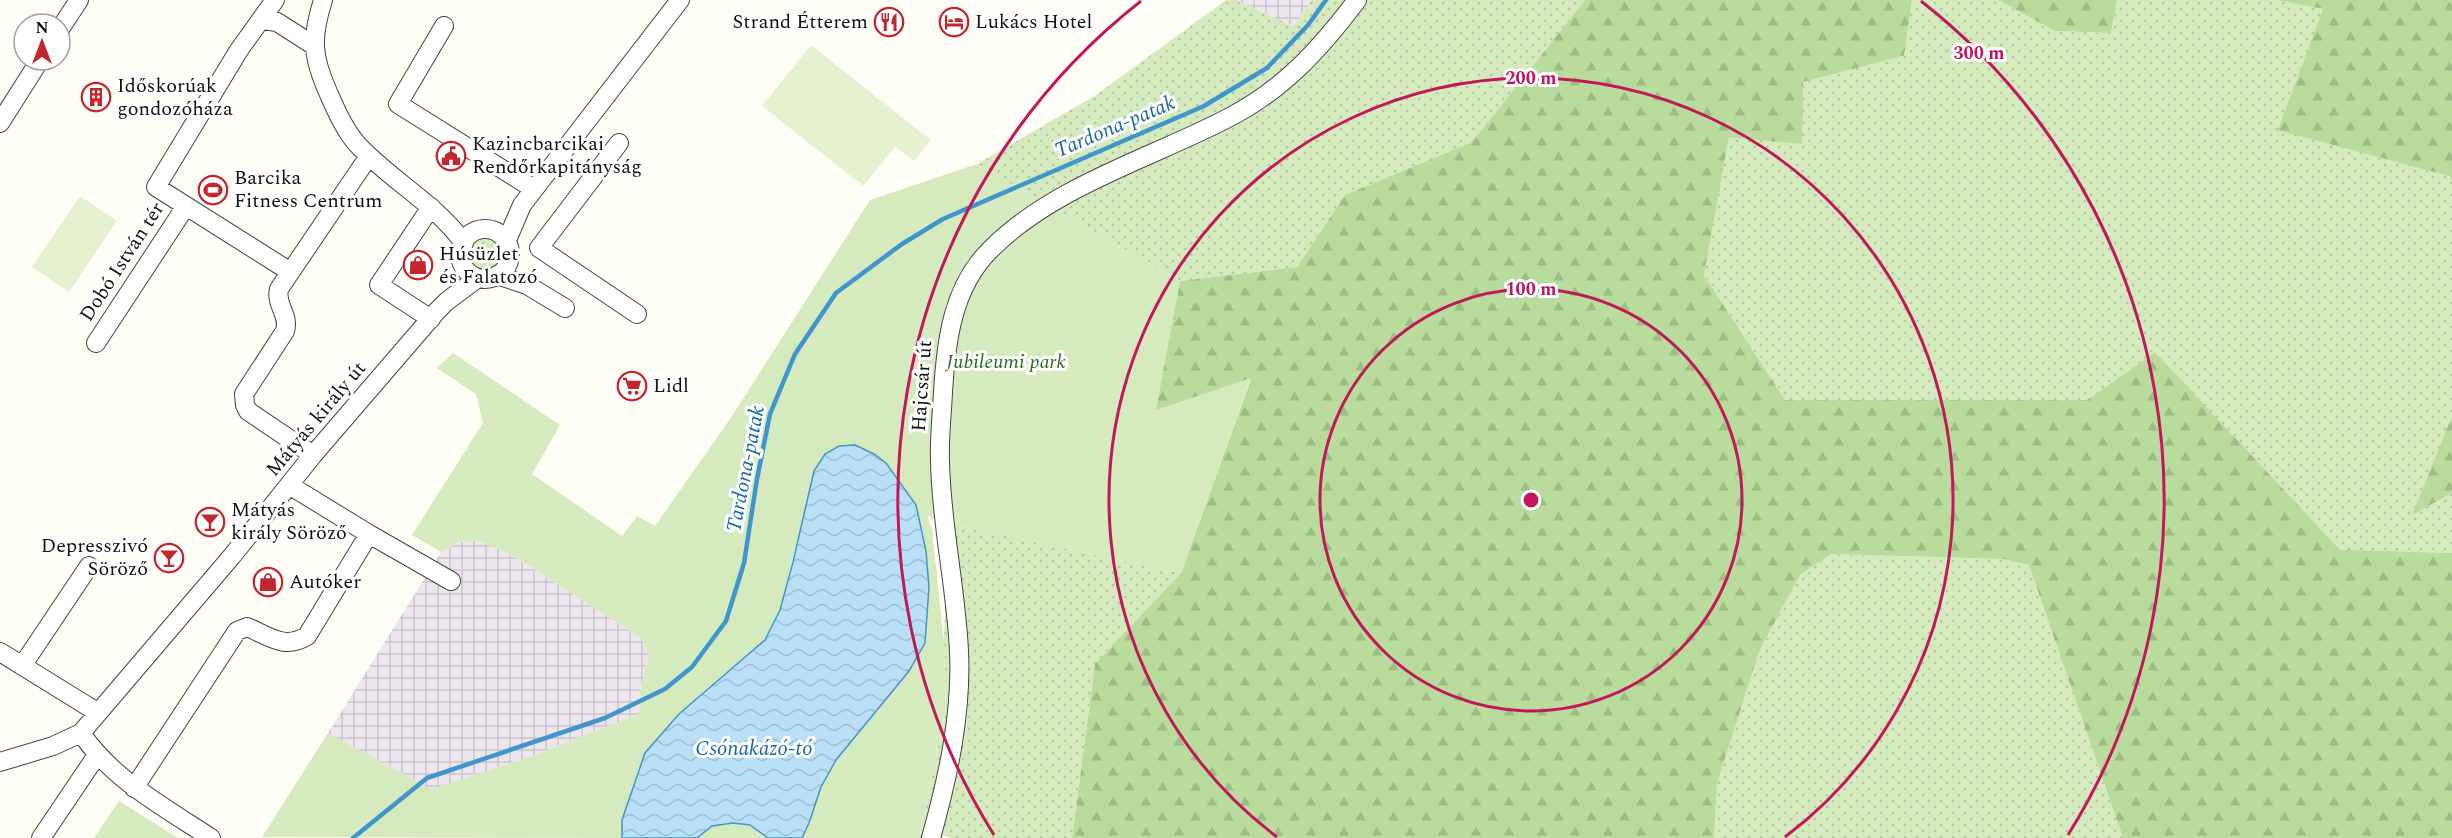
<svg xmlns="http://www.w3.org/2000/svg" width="2452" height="838" font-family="Spectral,serif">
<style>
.industrial{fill:url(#industrial-grid)}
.grass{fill:url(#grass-dots)}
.forest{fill:url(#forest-firs)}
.park{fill:#d5ebbd}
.pitch{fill:#e6f2cf}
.water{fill:url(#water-waves);stroke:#3f96cf;stroke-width:1.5}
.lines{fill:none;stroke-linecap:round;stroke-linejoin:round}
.stream{stroke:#3f96cf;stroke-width:4.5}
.minor-casing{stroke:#444;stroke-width:20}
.minor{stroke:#fff;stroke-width:18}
.ring{fill:none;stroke:#c2185b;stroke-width:3}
.labels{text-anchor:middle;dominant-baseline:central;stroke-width:6;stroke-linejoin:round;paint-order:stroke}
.poi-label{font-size:20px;fill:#111;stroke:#fff;text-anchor:start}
.street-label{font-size:20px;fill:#111;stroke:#fff}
.park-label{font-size:20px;font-style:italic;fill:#2f6b1f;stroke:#fff}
.water-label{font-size:21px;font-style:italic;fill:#1768a6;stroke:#fff}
.centre{fill:#c2185b;stroke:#fff;stroke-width:3}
.ring-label{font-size:18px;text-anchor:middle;font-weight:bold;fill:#c2185b;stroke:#fff;stroke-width:6;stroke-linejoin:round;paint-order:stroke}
</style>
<defs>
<pattern id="industrial-grid" width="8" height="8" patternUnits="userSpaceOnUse" patternTransform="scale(1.5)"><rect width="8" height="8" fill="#eee6ef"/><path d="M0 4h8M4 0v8" fill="none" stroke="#cbc4cc"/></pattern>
<pattern id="grass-dots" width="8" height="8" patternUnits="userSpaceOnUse" patternTransform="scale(1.5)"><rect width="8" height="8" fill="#d5ebbd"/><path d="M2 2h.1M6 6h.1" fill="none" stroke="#b6c8a1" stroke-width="1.8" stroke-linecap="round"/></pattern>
<pattern id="forest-firs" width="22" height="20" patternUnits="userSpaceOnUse" patternTransform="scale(1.5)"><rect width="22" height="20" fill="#b9dc9c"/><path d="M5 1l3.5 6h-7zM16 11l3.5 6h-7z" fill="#9ebc85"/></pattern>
<pattern id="water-waves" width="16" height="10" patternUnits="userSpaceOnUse" patternTransform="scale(1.5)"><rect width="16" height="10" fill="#b9e0f7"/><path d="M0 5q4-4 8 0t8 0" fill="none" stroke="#9ebfd3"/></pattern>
</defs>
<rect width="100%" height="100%" fill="#fffdf5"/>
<!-- industrial -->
<path class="industrial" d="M1236,0H1312L1293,26Z
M477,540L517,558L641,638L649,654L640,690L639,714L537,754L431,790L328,733L441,552L459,542Z"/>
<!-- grass -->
<path class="grass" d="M1226,0H1236L1293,26L1312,0H1585L1472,142L1345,195L1297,267L1180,281L977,164L1096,95Z
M1912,0H1998L2055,31L2111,33L2117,0H2276L2323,9L2452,181V416L2413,514L2452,493V553L2340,551L2155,352L2087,400H1785L1704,275L1729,136L1803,82L1904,56Z
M468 254a17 17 0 1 1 34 0a17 17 0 1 1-34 0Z
M936,521L1181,573L1095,664L1072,838H951L943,835L942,838H919L946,709L944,642L946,581Z
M1831,554L2003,559L2029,565L2123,838H1714L1717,784L1759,652L1800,575Z"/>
<!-- forest -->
<path class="forest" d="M1585,0H1912L1904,56L1803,82L1802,144L1729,137L1704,275L1785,400H2087L2155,352L2340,550L2452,553V838H2123L2029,565L2003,559L1831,554L1800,575L1759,652L1717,784L1714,838H1072L1095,664L1181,573L1251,379L1155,411L1180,281L1297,267L1345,195L1472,142Z
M1998,0H2117L2111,33L2055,31Z
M2276,0H2452V181L2449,176L2278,130L2323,9Z
M2452,416V493L2412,515Z"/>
<!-- park -->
<path class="park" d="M977,164L1180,281L1156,410L1251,378L1181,573L936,521L927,515L932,530L944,642L946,709L919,838H802L821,787L836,760L909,671L925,643L929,587L926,551L916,505L855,445L839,446L797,541L780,610L765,640L702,693L640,767L622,820V838L262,837L328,733L431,789L537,754L639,714L640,690L649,654L641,638L517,558L477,540L459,542L441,552L412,535L483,423L476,394L437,368L453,353L560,425L532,474L622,536L637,516L655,526L730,419L870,200Z
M119,801L178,838H94Z
M733,823L750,825L767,838H697L712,826Z"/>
<!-- pitch -->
<path class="pitch" d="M811,45L931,140L914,161L895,147L863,186L762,106Z
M80,196L117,221L69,292L32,267Z"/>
<!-- water -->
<path class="water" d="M855,445L874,454L886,463L916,505L926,551L929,587L925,643L909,671L836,760L821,787L809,823L802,838H768L750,825L733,823L712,826L697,838H622V820L645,753L679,714L765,640L780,610L793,562L814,471L825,454L839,446Z"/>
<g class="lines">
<!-- stream -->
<path class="stream" d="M353,838L427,778L605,718L665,689L692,667L726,621L744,563L757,479L770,414L795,354L836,293L902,244L943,219L1204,106L1267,68L1308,25L1326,0"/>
<!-- minor casing -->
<g class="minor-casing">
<path id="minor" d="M275,0L239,50L156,187L289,271
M323,0C311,38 312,56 328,92C336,110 344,129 357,144C390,180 435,203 464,243
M263,20L277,22L313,45
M444,26L398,104L534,189
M60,29L79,0
M0,123L40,60
M619,143L539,248L637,314
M460 254a25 25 0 1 1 50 0a25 25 0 1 1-50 0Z
M507,240L522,205L680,0
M497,275L527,285L565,308
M431,319L379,285L431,207
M96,343L186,206
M313,455L248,411L245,405L244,394L285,331C290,315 275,305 279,289L369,156
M289,485L369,534L451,581
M0,652L97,712
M22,666L89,566
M81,733C113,780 164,807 211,838
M0,762L53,746L81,733L232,556L313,455L437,311L447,301L478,278
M134,788L237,631L247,627C269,636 284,650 307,636L369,534
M41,838L97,755
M931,838C948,777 962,714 959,651C956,587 941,524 940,461C939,438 942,415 943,392C946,342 952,288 990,250C1053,186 1152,158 1230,117C1284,89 1321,48 1357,0"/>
</g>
<!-- minor -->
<use href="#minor" class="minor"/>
</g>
<!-- distance rings -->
<g class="ring">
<circle cx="1531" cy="500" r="211"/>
<path d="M1277 837A422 422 0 1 1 1785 837"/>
<path d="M994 835A633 633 0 0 1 1141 1M1921 1A633 633 0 0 1 2068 835"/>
</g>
<!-- icons -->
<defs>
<g id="restaurant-ring" transform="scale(1.5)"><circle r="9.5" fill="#fff" stroke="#c4262e" stroke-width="1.5"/><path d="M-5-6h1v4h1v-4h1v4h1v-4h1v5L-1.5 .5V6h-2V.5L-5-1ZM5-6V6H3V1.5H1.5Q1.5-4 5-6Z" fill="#c4262e"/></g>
<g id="hotel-ring" transform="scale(1.5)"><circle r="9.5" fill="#fff" stroke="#c4262e" stroke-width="1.5"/><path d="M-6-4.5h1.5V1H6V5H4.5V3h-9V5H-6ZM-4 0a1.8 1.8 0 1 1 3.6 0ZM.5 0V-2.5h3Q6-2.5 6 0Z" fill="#c4262e"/></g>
<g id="building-ring" transform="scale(1.5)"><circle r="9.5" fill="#fff" stroke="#c4262e" stroke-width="1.5"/><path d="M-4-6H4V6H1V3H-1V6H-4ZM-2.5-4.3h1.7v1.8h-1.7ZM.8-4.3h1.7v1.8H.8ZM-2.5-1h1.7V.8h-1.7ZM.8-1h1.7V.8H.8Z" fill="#c4262e"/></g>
<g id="civic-ring" transform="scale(1.5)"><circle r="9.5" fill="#fff" stroke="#c4262e" stroke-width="1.5"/><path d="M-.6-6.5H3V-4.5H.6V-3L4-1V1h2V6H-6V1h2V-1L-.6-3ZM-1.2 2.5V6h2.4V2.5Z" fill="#c4262e"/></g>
<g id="stadium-ring" transform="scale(1.5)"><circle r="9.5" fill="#fff" stroke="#c4262e" stroke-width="1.5"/><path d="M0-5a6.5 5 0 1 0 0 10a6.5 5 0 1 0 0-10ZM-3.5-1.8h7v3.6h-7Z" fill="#c4262e"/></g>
<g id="shop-ring" transform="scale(1.5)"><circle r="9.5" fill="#fff" stroke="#c4262e" stroke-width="1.5"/><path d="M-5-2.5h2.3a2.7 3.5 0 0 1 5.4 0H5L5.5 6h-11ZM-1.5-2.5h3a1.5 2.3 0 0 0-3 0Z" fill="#c4262e"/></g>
<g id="supermarket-ring" transform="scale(1.5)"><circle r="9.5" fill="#fff" stroke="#c4262e" stroke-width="1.5"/><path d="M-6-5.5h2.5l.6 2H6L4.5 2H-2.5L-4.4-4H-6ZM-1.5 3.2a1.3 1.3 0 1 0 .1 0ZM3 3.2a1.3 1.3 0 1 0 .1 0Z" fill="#c4262e"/></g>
<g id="bar-ring" transform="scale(1.5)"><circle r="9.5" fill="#fff" stroke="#c4262e" stroke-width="1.5"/><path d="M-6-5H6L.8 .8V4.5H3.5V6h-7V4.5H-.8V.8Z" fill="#c4262e"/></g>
</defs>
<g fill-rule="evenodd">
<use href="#restaurant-ring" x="889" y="22"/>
<use href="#hotel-ring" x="954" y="22"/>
<use href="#building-ring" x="96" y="97"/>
<use href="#civic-ring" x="451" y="156"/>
<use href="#stadium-ring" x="213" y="190"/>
<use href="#shop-ring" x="418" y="265"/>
<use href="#supermarket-ring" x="632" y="386"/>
<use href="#bar-ring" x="210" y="522"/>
<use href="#bar-ring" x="169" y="558"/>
<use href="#shop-ring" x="268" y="582"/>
</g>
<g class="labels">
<!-- poi labels -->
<g class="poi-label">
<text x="868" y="22" text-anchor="end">Strand Étterem</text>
<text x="975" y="22">Lukács Hotel</text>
<text x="117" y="86">Időskorúak<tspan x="117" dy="23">gondozóháza</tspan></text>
<text x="472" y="144">Kazincbarcikai<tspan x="472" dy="23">Rendőrkapitányság</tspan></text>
<text x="234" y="178">Barcika<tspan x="234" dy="23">Fitness Centrum</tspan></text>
<text x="439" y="254">Húsüzlet<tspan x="439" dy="23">és Falatozó</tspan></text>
<text x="653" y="386">Lidl</text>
<text x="231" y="510">Mátyás<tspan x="231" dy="23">király Söröző</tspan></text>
<text x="148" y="546" text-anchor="end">Depresszivó<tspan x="148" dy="23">Söröző</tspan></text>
<text x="289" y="582">Autóker</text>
</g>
<!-- street labels -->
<g class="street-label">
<text transform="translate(122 262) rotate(-57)">Dobó István tér</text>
<text transform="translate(922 386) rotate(-86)">Hajcsár út</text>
<text transform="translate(316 419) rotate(-50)">Mátyás király út</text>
</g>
<!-- park labels -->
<g class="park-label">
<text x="1006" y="362">Jubileumi park</text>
</g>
<!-- water labels -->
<g class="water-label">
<text transform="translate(1115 127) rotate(-23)">Tardona-patak</text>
<text transform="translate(746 469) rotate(-79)">Tardona-patak</text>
<text x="754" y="749">Csónakázó-tó</text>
</g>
</g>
<circle cx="1531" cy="500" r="9" class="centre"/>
<g class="ring-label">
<text x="1979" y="59">300 m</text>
<text x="1531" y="84">200 m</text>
<text x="1531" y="295">100 m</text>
</g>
<!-- north arrow -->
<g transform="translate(42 42)"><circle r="28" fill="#ffffff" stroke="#a0a0a0" stroke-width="1.5"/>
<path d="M0-4.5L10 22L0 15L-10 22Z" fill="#c4262e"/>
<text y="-9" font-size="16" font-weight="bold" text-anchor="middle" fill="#111111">N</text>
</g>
</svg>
